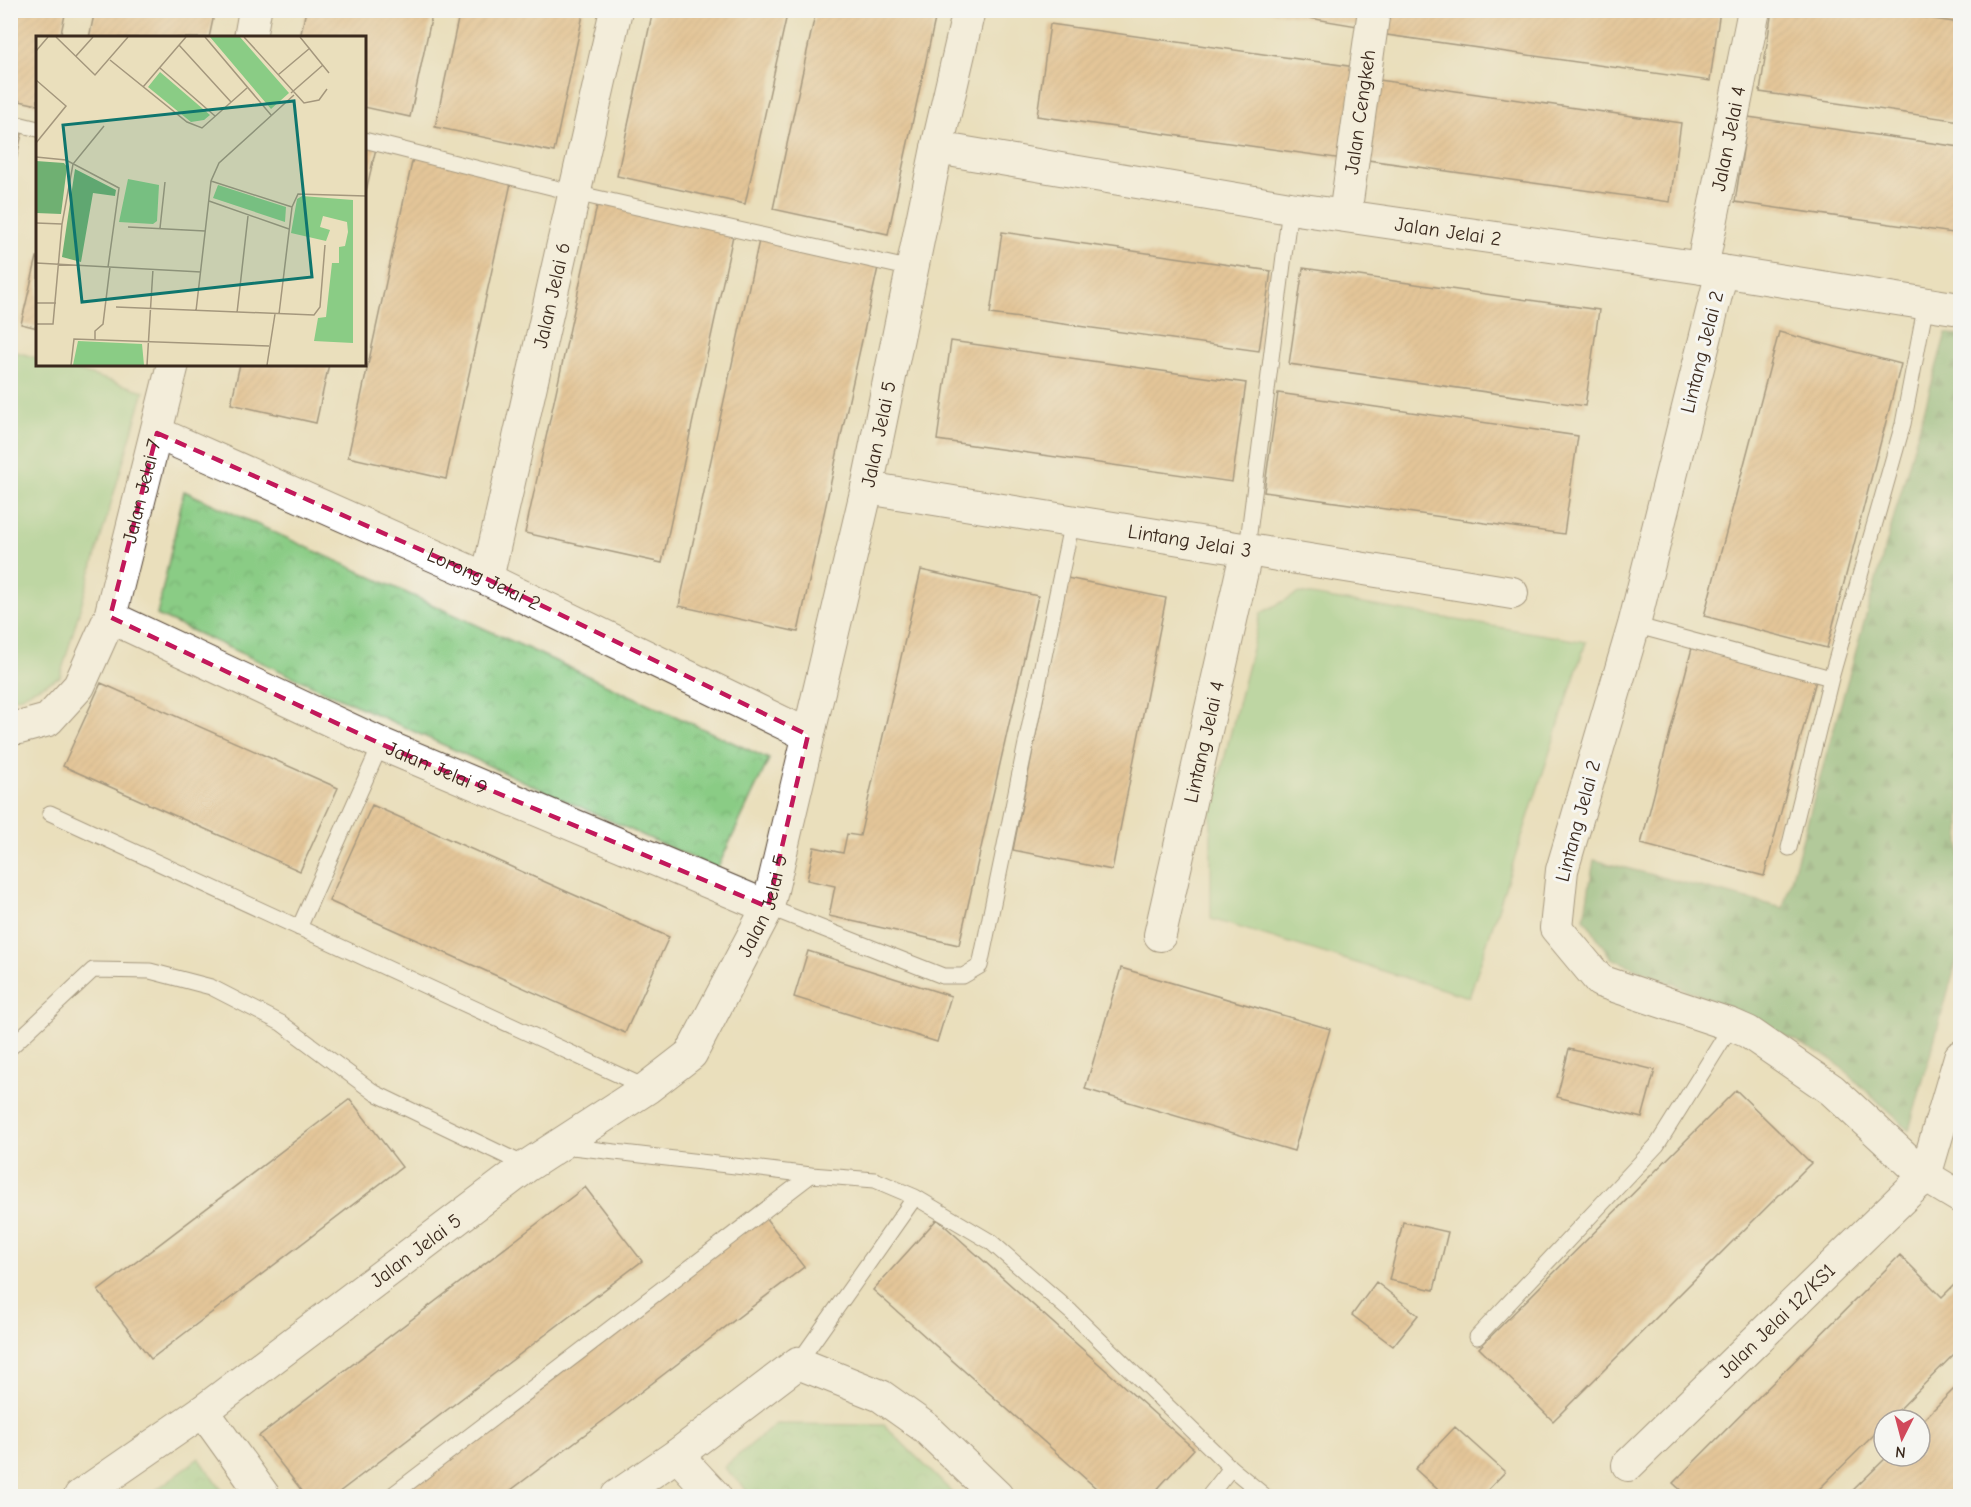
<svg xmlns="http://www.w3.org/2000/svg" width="1971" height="1507" font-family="'Comic Neue',sans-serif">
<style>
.grass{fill:#8acc85;stroke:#627b52;stroke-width:1.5}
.forest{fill:url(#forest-firs);stroke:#556d48;stroke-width:1.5}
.park{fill:url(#park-crowns);stroke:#627b52;stroke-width:1.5}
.building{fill:url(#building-hatch)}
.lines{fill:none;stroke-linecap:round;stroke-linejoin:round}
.service-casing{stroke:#554536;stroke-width:17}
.minor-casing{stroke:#554536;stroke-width:34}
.service{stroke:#fff;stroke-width:15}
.minor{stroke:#fff;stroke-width:32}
.marked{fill:none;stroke:#c2185b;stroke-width:4.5;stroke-dasharray:12 8;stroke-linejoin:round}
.labels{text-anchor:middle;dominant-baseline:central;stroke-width:6;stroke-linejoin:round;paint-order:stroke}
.street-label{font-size:20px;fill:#3b2a1e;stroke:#f6f6f2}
.inset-road{fill:none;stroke:#a4977d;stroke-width:1.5}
.view{fill:#0f766e;fill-opacity:0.15;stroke:#0f766e;stroke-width:3}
.inset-edge{fill:none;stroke:#3b2a1e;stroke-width:3}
</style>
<defs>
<pattern id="forest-firs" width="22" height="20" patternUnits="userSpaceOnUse" patternTransform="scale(1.5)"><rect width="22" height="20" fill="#6fb072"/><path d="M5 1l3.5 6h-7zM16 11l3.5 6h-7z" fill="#5c8f5d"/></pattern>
<pattern id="park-crowns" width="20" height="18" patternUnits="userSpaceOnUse" patternTransform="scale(1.5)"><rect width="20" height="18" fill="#8acc85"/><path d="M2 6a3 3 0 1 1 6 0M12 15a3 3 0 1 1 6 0" fill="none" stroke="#78af72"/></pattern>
<pattern id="building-hatch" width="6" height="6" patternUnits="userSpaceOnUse" patternTransform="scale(1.5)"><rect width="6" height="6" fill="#dda76d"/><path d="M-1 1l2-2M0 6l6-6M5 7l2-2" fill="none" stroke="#b48859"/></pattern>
</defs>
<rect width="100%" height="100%" fill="#f6f6f2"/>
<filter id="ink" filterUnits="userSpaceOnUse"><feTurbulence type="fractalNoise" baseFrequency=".0167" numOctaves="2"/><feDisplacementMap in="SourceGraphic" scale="12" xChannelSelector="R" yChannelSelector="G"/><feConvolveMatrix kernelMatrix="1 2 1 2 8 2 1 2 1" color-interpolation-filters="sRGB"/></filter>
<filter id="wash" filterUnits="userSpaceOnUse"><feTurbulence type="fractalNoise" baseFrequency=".008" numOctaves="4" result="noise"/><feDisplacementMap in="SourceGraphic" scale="24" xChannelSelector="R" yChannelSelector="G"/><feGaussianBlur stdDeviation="1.35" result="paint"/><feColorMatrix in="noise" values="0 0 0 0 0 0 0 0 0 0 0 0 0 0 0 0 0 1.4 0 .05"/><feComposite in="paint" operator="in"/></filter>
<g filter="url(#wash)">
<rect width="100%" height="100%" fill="#eadfbc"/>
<!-- grass -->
<path class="grass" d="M10,350L37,358L38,364L58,365L144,391L60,677L17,698L10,696Z
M1299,593L1586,642L1469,997L1211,919V811L1261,613Z"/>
<!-- forest -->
<path class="forest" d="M1946,333L1960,336V949L1909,1130L1833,1060L1730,1008L1611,958L1584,918L1594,860L1783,908Z"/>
<!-- park -->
<path class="park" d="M184,491L769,759L717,869L157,615Z
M776,1424L884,1425L956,1496H752L724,1467Z
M199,1458L226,1496H148Z"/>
<g id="blocks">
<!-- building -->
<path class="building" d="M10,10H66L60,38H38V105L10,99Z
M95,10H215L209,38H89Z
M306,10H433L410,117L364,107V38H300Z
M460,10H584L554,152L435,127Z
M653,10H788L745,204L617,176Z
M816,10H937L888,234L773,209Z
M1261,10H1359L1357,26Z
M1383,10H1720L1710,81L1380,34Z
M1772,10H1875L1960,23V121L1760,92Z
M1050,24L1355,67L1343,159L1037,116Z
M1372,79L1681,123L1670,202L1361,159Z
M1748,117L1960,147V234L1735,202Z
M10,126L23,129L11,183H10Z
M364,137L378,140L365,195H364Z
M414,153L513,174L446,479L348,457Z
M598,201L734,231L662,563L525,533Z
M1002,232L1271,271L1259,351L990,314Z
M760,236L879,263L798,632L679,606Z
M37,257H38V328L21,324Z
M1303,268L1599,310L1585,406L1289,364Z
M1779,332L1901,364L1827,648L1704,616Z
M951,341L1246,383L1232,482L937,440Z
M240,364H329L316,423L231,404Z
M1278,393L1578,436L1564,534L1264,492Z
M921,570L1038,596L959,945L829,916L835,886L807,880L814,847L843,853L847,834L860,836Z
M1067,578L1166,598L1112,870L1013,850Z
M1692,648L1816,680L1764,876L1641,844Z
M101,683L338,788L300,871L63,766Z
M372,805L669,937L625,1033L329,901Z
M808,951L951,996L937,1042L794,997Z
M1121,968L1330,1029L1294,1151L1085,1089Z
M1569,1049L1655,1070L1642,1118L1557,1097Z
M1736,1090L1811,1163L1553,1421L1479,1348Z
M350,1099L402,1167L151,1359L98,1291Z
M585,1187L642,1261L334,1496H306L259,1436Z
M764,1216L804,1267L604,1420L503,1496H396Z
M937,1219L1194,1449L1151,1496H1105L873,1290Z
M1403,1222L1448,1232L1434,1290L1389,1280Z
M1900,1255L1942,1297L1960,1279V1348L1889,1420H1884V1425L1812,1496H1687L1673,1483Z
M1376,1282L1418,1315L1393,1346L1352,1315Z
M1960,1383V1496H1847L1888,1456H1920V1423Z
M1455,1427L1505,1472L1482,1496H1445L1415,1469Z"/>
</g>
</g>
<g filter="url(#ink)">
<use href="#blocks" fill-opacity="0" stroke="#554536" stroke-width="1.5"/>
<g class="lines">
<!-- service casing -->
<g class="service-casing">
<path id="service" d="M10,122L38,129
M364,140L575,193L912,269
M1247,549L1290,208
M1634,625L1831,678
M50,813L647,1088
M1789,848L1831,678L1903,424L1926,303
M768,907L943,976H963L980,966L1072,521
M299,928L381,744
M12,1046L93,970L150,971L211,987L281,1023L375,1093L527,1166
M564,1146L811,1175L875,1180L915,1197L991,1242L1071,1312L1231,1468L1265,1496
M1477,1337L1657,1145L1732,1025
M798,1363L915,1197
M391,1496L811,1175
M1209,1496L1231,1468"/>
</g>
<!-- minor casing -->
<g class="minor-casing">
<g id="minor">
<path d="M250,38L255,10"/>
<path id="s1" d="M937,148L1290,208L1702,268L1960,309"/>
<path id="s2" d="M1345,215L1374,10"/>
<path id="s3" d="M1702,268L1754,10"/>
<path d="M1722,271L1634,625L1562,870L1556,928L1600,981L1732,1025L1748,1032L1832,1090L1925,1176L1960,1197"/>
<path id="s4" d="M157,433L487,579L808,735"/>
<path id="s5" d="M867,488L1512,593"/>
<path id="s6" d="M487,579L616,10"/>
<path id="s7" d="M110,617L381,744L768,907"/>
<path id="s8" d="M10,725L19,728L48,720L79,686L110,617L173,364"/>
<path id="s9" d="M1160,935L1247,549"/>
<path d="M203,1411L264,1496"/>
<path d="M677,1455L715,1496"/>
<path id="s10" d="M1628,1465L1925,1176L1960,1057"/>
<path id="s11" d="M80,1496L203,1411L527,1166L647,1088L691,1054L768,907L867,488L937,148L969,10"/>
<path d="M617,1496L677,1455L798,1363L881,1396L926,1428L997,1496"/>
</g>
</g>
<!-- service -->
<use href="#service" class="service"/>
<!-- minor -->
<use href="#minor" class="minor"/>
</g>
</g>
<!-- marked area -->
<path d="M0 0H1971V1507H0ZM157,433L487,579L808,735L768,907L381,744L110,617Z" fill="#eadfbc" fill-opacity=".55" fill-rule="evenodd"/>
<path class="marked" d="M157,433L487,579L808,735L768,907L381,744L110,617Z"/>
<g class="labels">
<!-- street labels -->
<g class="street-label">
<text stroke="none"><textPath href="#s2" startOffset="104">Jalan Cengkeh</textPath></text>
<text stroke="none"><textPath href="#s3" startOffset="132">Jalan Jelai 4</textPath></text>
<text stroke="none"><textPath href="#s1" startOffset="518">Jalan Jelai 2</textPath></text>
<text stroke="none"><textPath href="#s6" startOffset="291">Jalan Jelai 6</textPath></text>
<text transform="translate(1702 352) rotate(-76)">Lintang Jelai 2</text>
<text stroke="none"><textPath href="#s11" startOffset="1406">Jalan Jelai 5</textPath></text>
<text stroke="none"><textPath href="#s8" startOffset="291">Jalan Jelai 7</textPath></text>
<text stroke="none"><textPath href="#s5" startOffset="327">Lintang Jelai 3</textPath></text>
<text stroke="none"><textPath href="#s4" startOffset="358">Lorong Jelai 2</textPath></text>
<text stroke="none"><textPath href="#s9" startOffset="198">Lintang Jelai 4</textPath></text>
<text stroke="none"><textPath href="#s7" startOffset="360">Jalan Jelai 9</textPath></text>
<text transform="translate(1578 821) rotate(-75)">Lintang Jelai 2</text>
<text stroke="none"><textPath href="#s11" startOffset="920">Jalan Jelai 5</textPath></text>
<text stroke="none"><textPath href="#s11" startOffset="416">Jalan Jelai 5</textPath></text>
<text stroke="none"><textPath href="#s10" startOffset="207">Jalan Jelai 12/KS1</textPath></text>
</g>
</g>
<!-- overview -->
<g transform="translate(36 36)">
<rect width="330" height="330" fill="#eadfbc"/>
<path d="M92,143L123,149L121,185L117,188L83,186ZM266,160L317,164V307L278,305L282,282L290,281L296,227H303V211L309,210L312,196L311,186L287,180L284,191L294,194L290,205L255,197L261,163Z" fill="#8acc85"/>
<path d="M0,125L28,127L31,131L25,178L0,177ZM39,133L80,154L79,160L57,157L45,226L26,221Z" fill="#6fb072"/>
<path d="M174,1H204L253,57L235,73ZM124,36L174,79L168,84L155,86L112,51ZM182,149L250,171L249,186L177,162ZM42,305L106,308L108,329H37Z" fill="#8acc85"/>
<path class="inset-road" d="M20,1L59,39L92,1M169,1L235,79M208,1L268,67L283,64L291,53M264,1L293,37M143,9L195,66M0,15L12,1M40,20L57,1M74,24L151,86L166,92L211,52M124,32L179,80M242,39L274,12M0,44L30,70L0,107M107,51L150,1M255,57L287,29M0,121L30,124L83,152L72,231M175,145L256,171M173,165L253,193M0,187L26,188M92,191L169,195M124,192L129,146M0,227L165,236M0,267H20M80,271L278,279L284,271L289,209M160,275L175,145L183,127L258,59M201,277L212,180M243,278L256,171L262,158L330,160M0,288H17L26,188L37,128L68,90M59,304V295L67,288L74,231M35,329L38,303L233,310M111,329L117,233M231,329L239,278"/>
<path class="view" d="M258,65L276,241L46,266L27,89Z"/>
<rect width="330" height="330" class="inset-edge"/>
</g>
<!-- margin -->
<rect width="1971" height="1507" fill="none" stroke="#f6f6f2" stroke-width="36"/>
<!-- north arrow -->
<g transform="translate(1902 1438) rotate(186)"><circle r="28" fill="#f6f6f2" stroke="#aba49d" stroke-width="1.5"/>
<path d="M0-4.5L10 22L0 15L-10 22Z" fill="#d1495b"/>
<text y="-9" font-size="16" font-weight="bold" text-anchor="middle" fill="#3b2a1e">N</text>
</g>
</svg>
